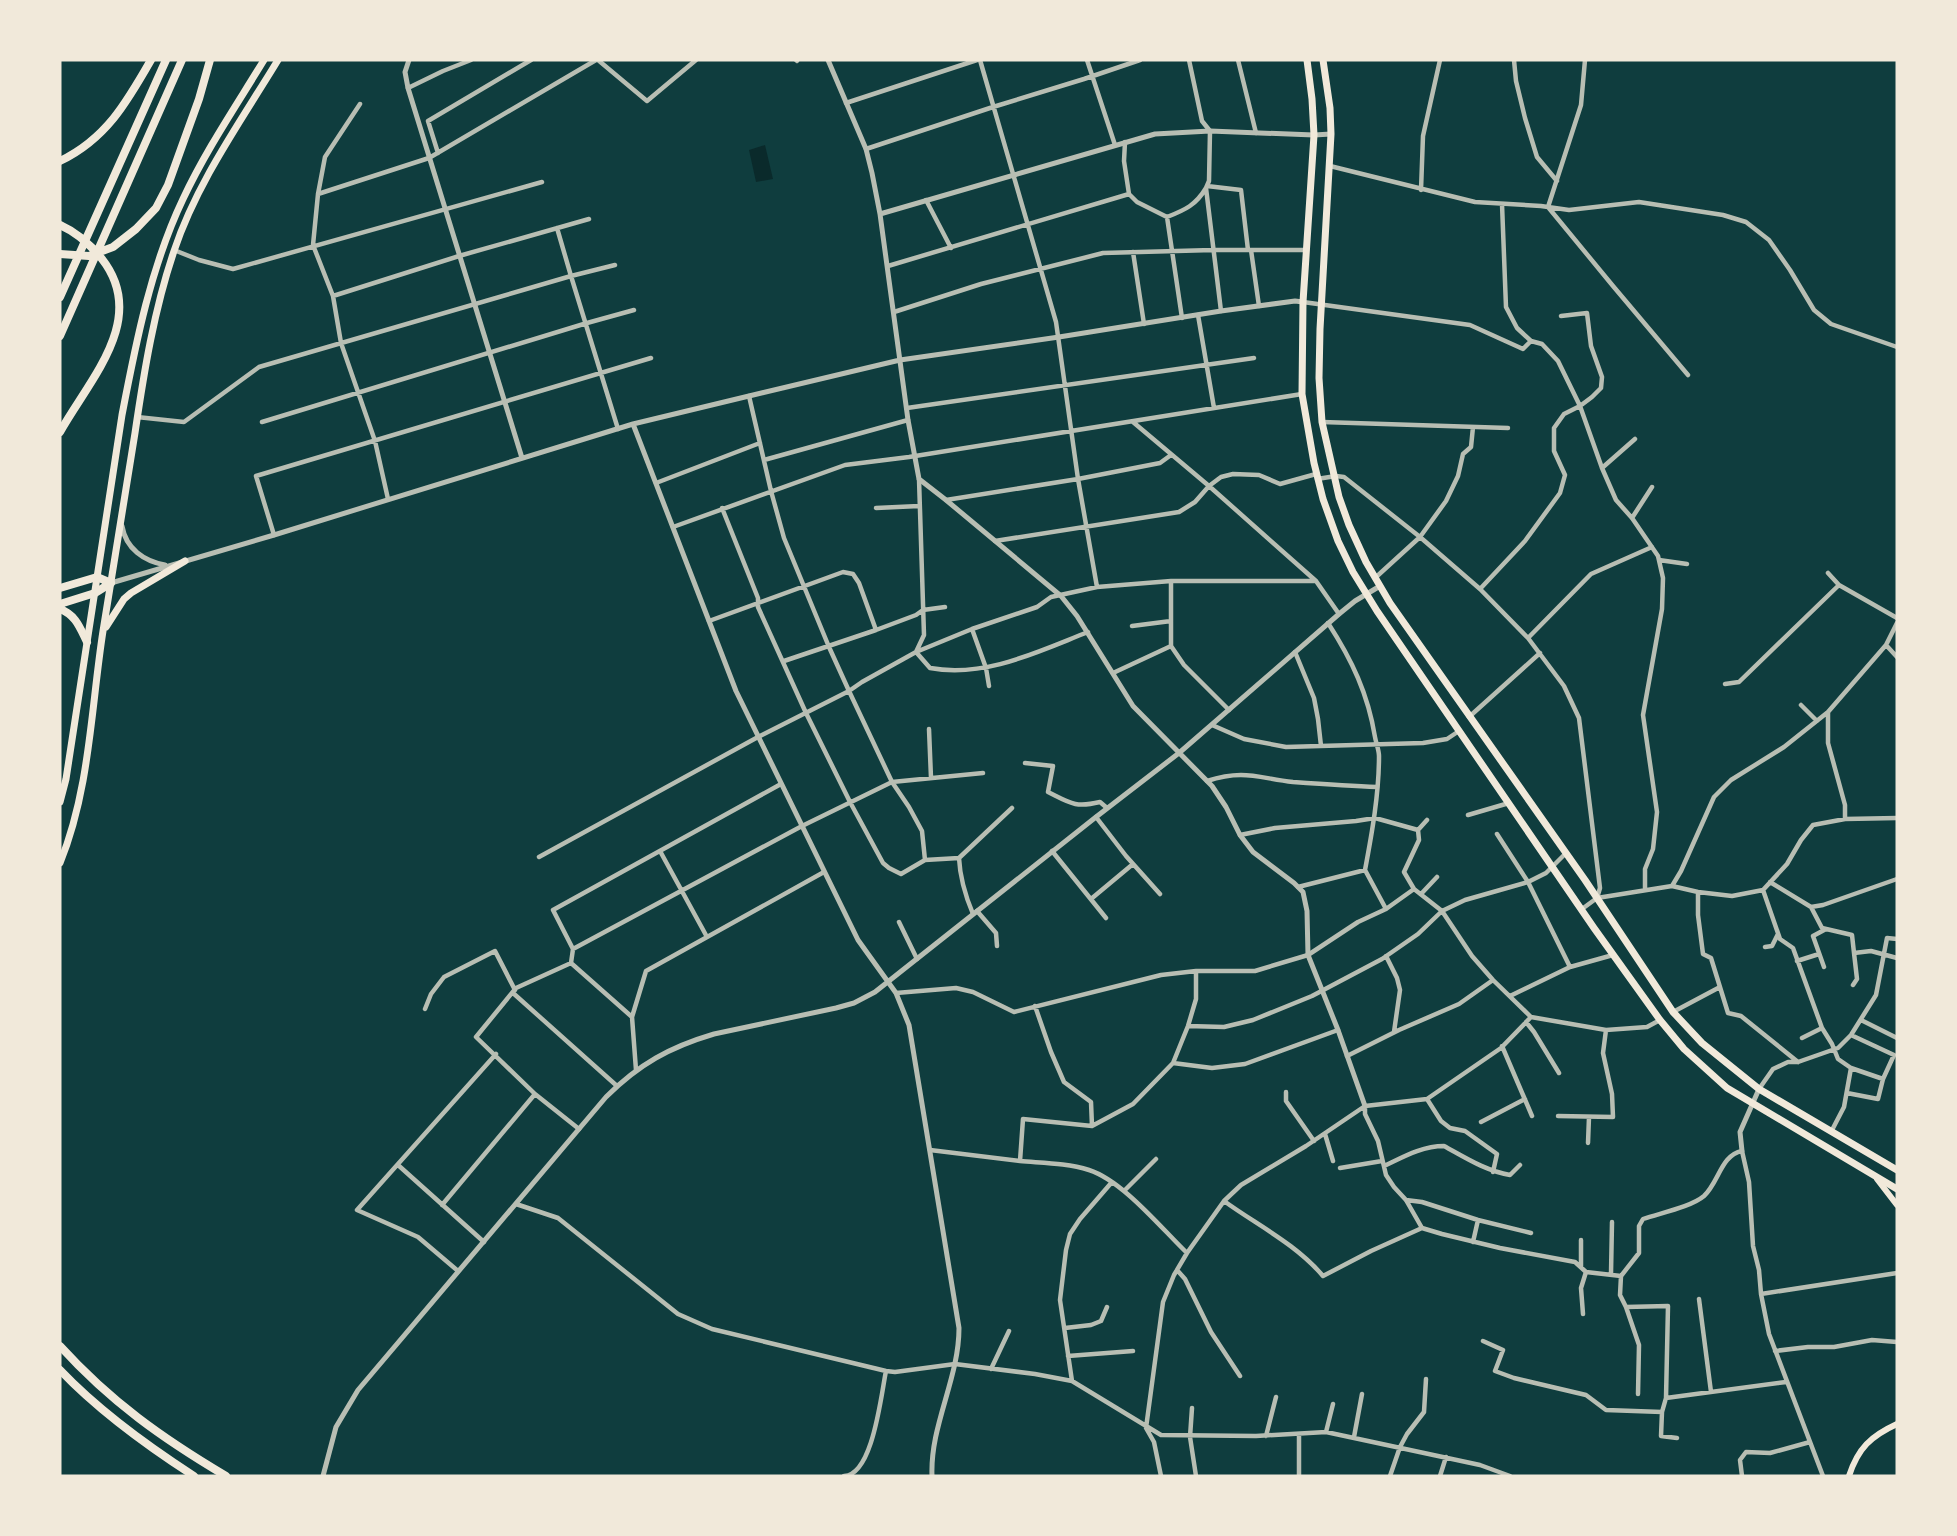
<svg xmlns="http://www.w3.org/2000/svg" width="1957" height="1536" font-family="'Zilla Slab',serif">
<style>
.water{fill:#0a2a2b}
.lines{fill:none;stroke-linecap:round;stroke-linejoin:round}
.minor{stroke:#b8beb3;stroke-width:4.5}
.tertiary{stroke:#b8beb3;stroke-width:5}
.secondary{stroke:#f1e9da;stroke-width:6}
.primary{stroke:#f1e9da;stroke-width:7}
.trunk{stroke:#f1e9da;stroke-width:7}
.motorway{stroke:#f1e9da;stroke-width:8}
</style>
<rect width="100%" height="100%" fill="#0f3d3e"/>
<!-- water -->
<path class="water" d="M765,145L773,179L756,182L749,150Z"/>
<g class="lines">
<!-- minor -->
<path class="minor" d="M598,60L647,101L696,60
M796,60L797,61
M980,60L1056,322L1078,479L1097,587
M1087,60L1115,145
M1189,60L1202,121L1210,131L1209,181L1206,188L1221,311
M1238,60L1256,133
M1514,60L1516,81L1525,118L1537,157L1557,181
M408,88L443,71L471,60
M846,103L977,60
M360,104L325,157L318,194L313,245L333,296L341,343L375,441L388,499
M1125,142L1124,161L1129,194
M866,149L993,107L1084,79L1140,60
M438,153L428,121L531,60
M1330,166L1475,202L1541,206L1569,210L1639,202L1723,215L1746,222L1769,240L1790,270L1814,310L1831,324L1897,347
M1207,186L1241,190L1248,250
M1421,190L1423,136L1440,60
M318,194L429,158L596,60
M926,200L951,248
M1502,204L1506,307L1517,328L1531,341L1542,344L1558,361L1580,406L1602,468L1616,500L1632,518L1658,556L1663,578L1662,609L1643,715L1657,812L1653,849L1645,869V889
M1548,207L1613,286L1688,375
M1548,207L1581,105L1585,60
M557,228L571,276L615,265
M174,250L199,260L233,269L542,182
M1251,250L1259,306
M1133,252L1144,324
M888,266L1129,194L1137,202L1167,217
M333,296L459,256L589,219
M1303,302L1470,325L1523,349L1531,341
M894,312L981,284L1103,253L1213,250H1305
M1198,315L1214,408
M1182,318L1167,217C1185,210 1196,205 1206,188
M749,396L771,491L784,538L829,647L849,691L862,682L916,652L972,629L1037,607L1051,597L1097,587L1171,581H1316
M907,408L1254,358
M137,417L184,422L259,367L571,276L618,429
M262,422L587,323L634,310
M1133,422L1209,486L1316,581L1339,614
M1322,422L1508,428
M764,460L908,420
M1602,468L1635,439
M1317,479L1336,476L1344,477L1420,537L1480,589L1528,638L1564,686L1579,718L1600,888L1597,898
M656,483L760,443
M946,500L1078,479L1160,463L1171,455
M722,508L758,598V607L806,713L850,802L883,863L889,868L901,874L925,860
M876,508L919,506
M1632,518L1652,487
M673,527L845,465L909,457L1302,394
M274,535L256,476L651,358
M995,541L1179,512L1195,502L1209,486L1221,477L1233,474L1259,475L1280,484L1316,474
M1659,560L1687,564
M1828,573L1839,585
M1375,578L1420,537L1446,501L1458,476L1463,454L1471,447L1473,427
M1171,581V646L1184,665L1229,710
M1480,589L1525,541L1560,493L1565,475L1554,451V428L1564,414L1580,406L1592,397L1601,388L1602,377L1591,346L1587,313L1561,316
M709,621L843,572L853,574L859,583L876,630
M1328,623C1352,660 1368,694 1375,737C1376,743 1379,750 1379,756C1379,794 1372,833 1365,870
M1132,626L1171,621
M972,629L986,668L989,686
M1528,638L1591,574L1652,547
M1886,645L1897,657
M916,652L930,668C985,678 1037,652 1088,632
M916,652L924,635L919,479
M1295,652L1314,698L1318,719L1321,746
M784,661L876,630L916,615L923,610L945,607
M1113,673L1171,646
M1725,684L1739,682L1839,585L1897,618
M1801,705L1817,721
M1828,712V743L1845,805V819
M1469,717L1540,653
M1212,725L1244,739L1286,747L1423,743L1447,739L1459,731
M929,729L931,778
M1025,763L1053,766L1048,792C1070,803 1075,808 1100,802L1107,808
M1207,781C1244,769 1258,778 1293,782C1321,784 1349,786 1377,787
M1468,815L1509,803
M1096,817L1126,856L1160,894
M1418,830L1427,820
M1497,834L1528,882L1570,967
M1240,835L1275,828L1356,821L1375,818L1418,830L1419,840L1404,872L1414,889L1442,911L1472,956L1493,980L1531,1017
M660,851L707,937
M1052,851L1106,918
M539,857L758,737L849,691L892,782L909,807L922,831L925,860L959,858C960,879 965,895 973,914
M959,858L1012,808
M1770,882L1811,907L1823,905L1897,879
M1672,886L1681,871L1714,797L1731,780L1784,747L1828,712L1886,645L1897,623
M1298,887L1365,870L1386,909
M1763,890L1780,939L1793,948L1822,1028L1832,1044L1838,1059L1851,1068L1844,1107L1831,1132
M1698,892V915L1703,954L1711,958L1728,1013L1741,1016L1798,1062
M1421,894L1437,877
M1091,899L1133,864
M1811,907L1822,928L1852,935L1854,953L1871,951L1897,958
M1582,909L1597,898L1672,886L1698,892L1732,896L1763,890L1787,864L1801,840L1813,825L1845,819L1897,818
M977,911L996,933L997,946
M899,922L917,959
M1765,947L1772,946L1778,934
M573,949L802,826L892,782L983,773
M1386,956L1397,978L1400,990L1394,1032
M1797,961L1819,954
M571,963L573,949L553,910L781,784
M571,963L516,988L476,1037L535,1094L579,1129
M571,963L632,1017
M1824,967L1813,936L1826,929
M1853,985L1857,979L1854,953
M513,993L617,1086
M896,993L956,988L973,992L1014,1012L1161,975L1196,971H1255L1308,955L1358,922L1386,909L1414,889
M1510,996L1570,967L1613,955
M1035,1006L1051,1052L1064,1082L1091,1102L1092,1126
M425,1009L431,994L444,977L495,951L515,990
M1673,1012L1720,987
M1861,1020L1897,1038
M1526,1022L1534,1032L1559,1073
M1188,1026L1224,1027L1253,1020L1312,996L1382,959L1418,934L1442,911L1465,900L1528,882L1546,873L1566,853
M1802,1038L1822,1028
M1502,1046L1532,1116
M1347,1056L1399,1030L1459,1004L1493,980
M1173,1063L1212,1068L1245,1064L1338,1030
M1851,1068L1883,1079
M636,1070L632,1017L646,971L824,872
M1759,1089L1773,1069L1788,1062H1798L1838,1048L1851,1035L1876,995L1887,938L1897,939
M1286,1092V1101L1314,1141
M1847,1093L1878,1099L1883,1079L1894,1055L1851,1035
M1427,1099L1441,1121L1450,1128L1465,1131L1497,1154L1493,1172
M1365,1106V1114L1378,1141L1386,1175L1394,1187L1406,1200L1422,1228L1442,1234L1500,1248L1575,1262L1586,1272L1621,1276L1639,1253V1226L1643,1219C1660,1213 1691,1207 1704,1196C1719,1182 1721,1155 1742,1151L1749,1182L1753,1246L1759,1270L1761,1294L1769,1334L1823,1476
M1558,1116L1613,1117L1612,1094L1603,1053L1606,1030
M1481,1122L1525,1099
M1325,1134L1333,1161
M1588,1143L1589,1117
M930,1150L1020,1161L1023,1119L1092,1126L1133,1104L1173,1063L1188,1026L1196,999V971
M1020,1161C1043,1163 1067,1163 1089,1170C1123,1181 1161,1228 1187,1253
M398,1165L484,1242
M1384,1166C1403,1157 1422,1146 1444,1146C1466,1158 1486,1171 1510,1175L1520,1165
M1340,1168L1382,1161
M1124,1191L1156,1159
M1406,1200L1422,1202L1478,1220L1531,1233
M1224,1201C1257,1225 1296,1244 1323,1276L1371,1251L1422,1228
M516,1204L558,1218L678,1314L712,1329L886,1371L895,1372L955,1364L1035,1374L1072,1381L1161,1435L1256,1436L1326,1432L1480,1465L1510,1476
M442,1205L535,1094
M1473,1242L1478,1220
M1581,1267V1240
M1177,1270L1185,1279L1211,1332L1240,1376
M458,1271L418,1237L357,1210L496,1054
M1611,1274L1612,1222
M1621,1276L1620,1295L1626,1307
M1761,1294L1897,1273
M1699,1299L1711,1392
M1583,1314L1581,1288L1586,1272
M1065,1328L1091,1325L1101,1321L1107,1307
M1483,1341L1503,1350L1495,1371L1514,1378L1586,1395L1606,1410L1662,1412L1666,1398L1786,1382
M1775,1351L1808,1347H1834L1872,1340L1897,1342
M1068,1356L1133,1351
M991,1369L1009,1331
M1072,1381L1060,1300L1066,1250L1070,1234L1080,1219L1112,1182
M1638,1394L1639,1345L1626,1307L1668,1306L1666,1398
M1192,1408L1190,1437L1196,1476
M1662,1412L1661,1436L1677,1438
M1326,1432L1333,1404
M1266,1436L1276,1397
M1354,1437L1362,1394
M844,1476C873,1475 881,1395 886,1371
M1161,1476L1154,1442L1146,1428L1163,1302L1174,1275L1187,1253L1224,1201L1241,1185L1306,1146L1365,1106L1427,1099L1501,1048L1531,1017L1606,1030L1647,1027L1660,1020
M1299,1476V1434
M1390,1476L1400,1447L1407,1434L1424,1412L1426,1379
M1440,1476L1446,1457
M1742,1476L1740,1460L1746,1452L1770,1453L1810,1442"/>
<!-- tertiary -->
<path class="tertiary" d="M409,60L405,72L408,88L522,458
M828,60L866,149L872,173L880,214L908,420L919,479L946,500L1061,596L1077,616L1133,706L1212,786L1226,807L1240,835L1253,852L1294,883L1303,892L1307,911L1308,955L1338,1030L1365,1106
M880,214L1155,134L1210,131L1314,135L1331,134
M633,424L736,691L858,940L896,993L909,1025L959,1328C959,1379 930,1425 932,1476
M122,526C126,549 144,561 165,565
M111,583L274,535L633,424L749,396L900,360L1059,337L1221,311L1295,301L1303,302
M1742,1151L1740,1132L1759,1089
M323,1476L336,1427L358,1390L606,1097C639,1064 670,1047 714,1034L836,1008L854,1003L875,992L1096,817L1179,753L1339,614L1355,601L1380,586"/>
<!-- secondary -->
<path class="secondary" d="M1877,1179L1897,1205
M1849,1476C1858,1448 1871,1436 1897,1424"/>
<!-- primary -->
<path class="primary" d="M106,627L124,599L131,593L185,561
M60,802L66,779L122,415C136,342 151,266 183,199C206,150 236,106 264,60
M60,863C90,789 91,708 103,631C114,565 124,499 135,433C144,372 154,310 174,251C197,182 241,121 278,60"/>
<!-- trunk -->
<path class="trunk" d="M1307,60L1312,99L1314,135L1303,302L1302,394L1314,463L1323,499L1338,541L1353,572L1377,611L1594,928L1660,1020L1684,1049L1727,1088L1897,1189
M1323,60L1330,108L1331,134L1320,329L1319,378L1322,422L1339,497L1349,525L1366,562L1390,603L1585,880L1673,1012L1702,1043L1759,1089L1897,1170"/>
<!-- motorway -->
<path class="motorway" d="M60,161C106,139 127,102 151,60
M60,225C78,233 90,244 102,259C149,319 89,380 60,432
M60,254L89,256L113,247L136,229L156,208L168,185L199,99L210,60
M60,297L166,60
M60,336L182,60
M60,588L97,577L111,583
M60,604L95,593L111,583
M60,609C76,615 80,628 87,642
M60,1346C111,1402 162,1438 226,1476
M60,1370C99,1411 146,1445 194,1476"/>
</g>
<!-- border -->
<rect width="1957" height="1536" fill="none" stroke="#f1e9da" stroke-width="123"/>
</svg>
